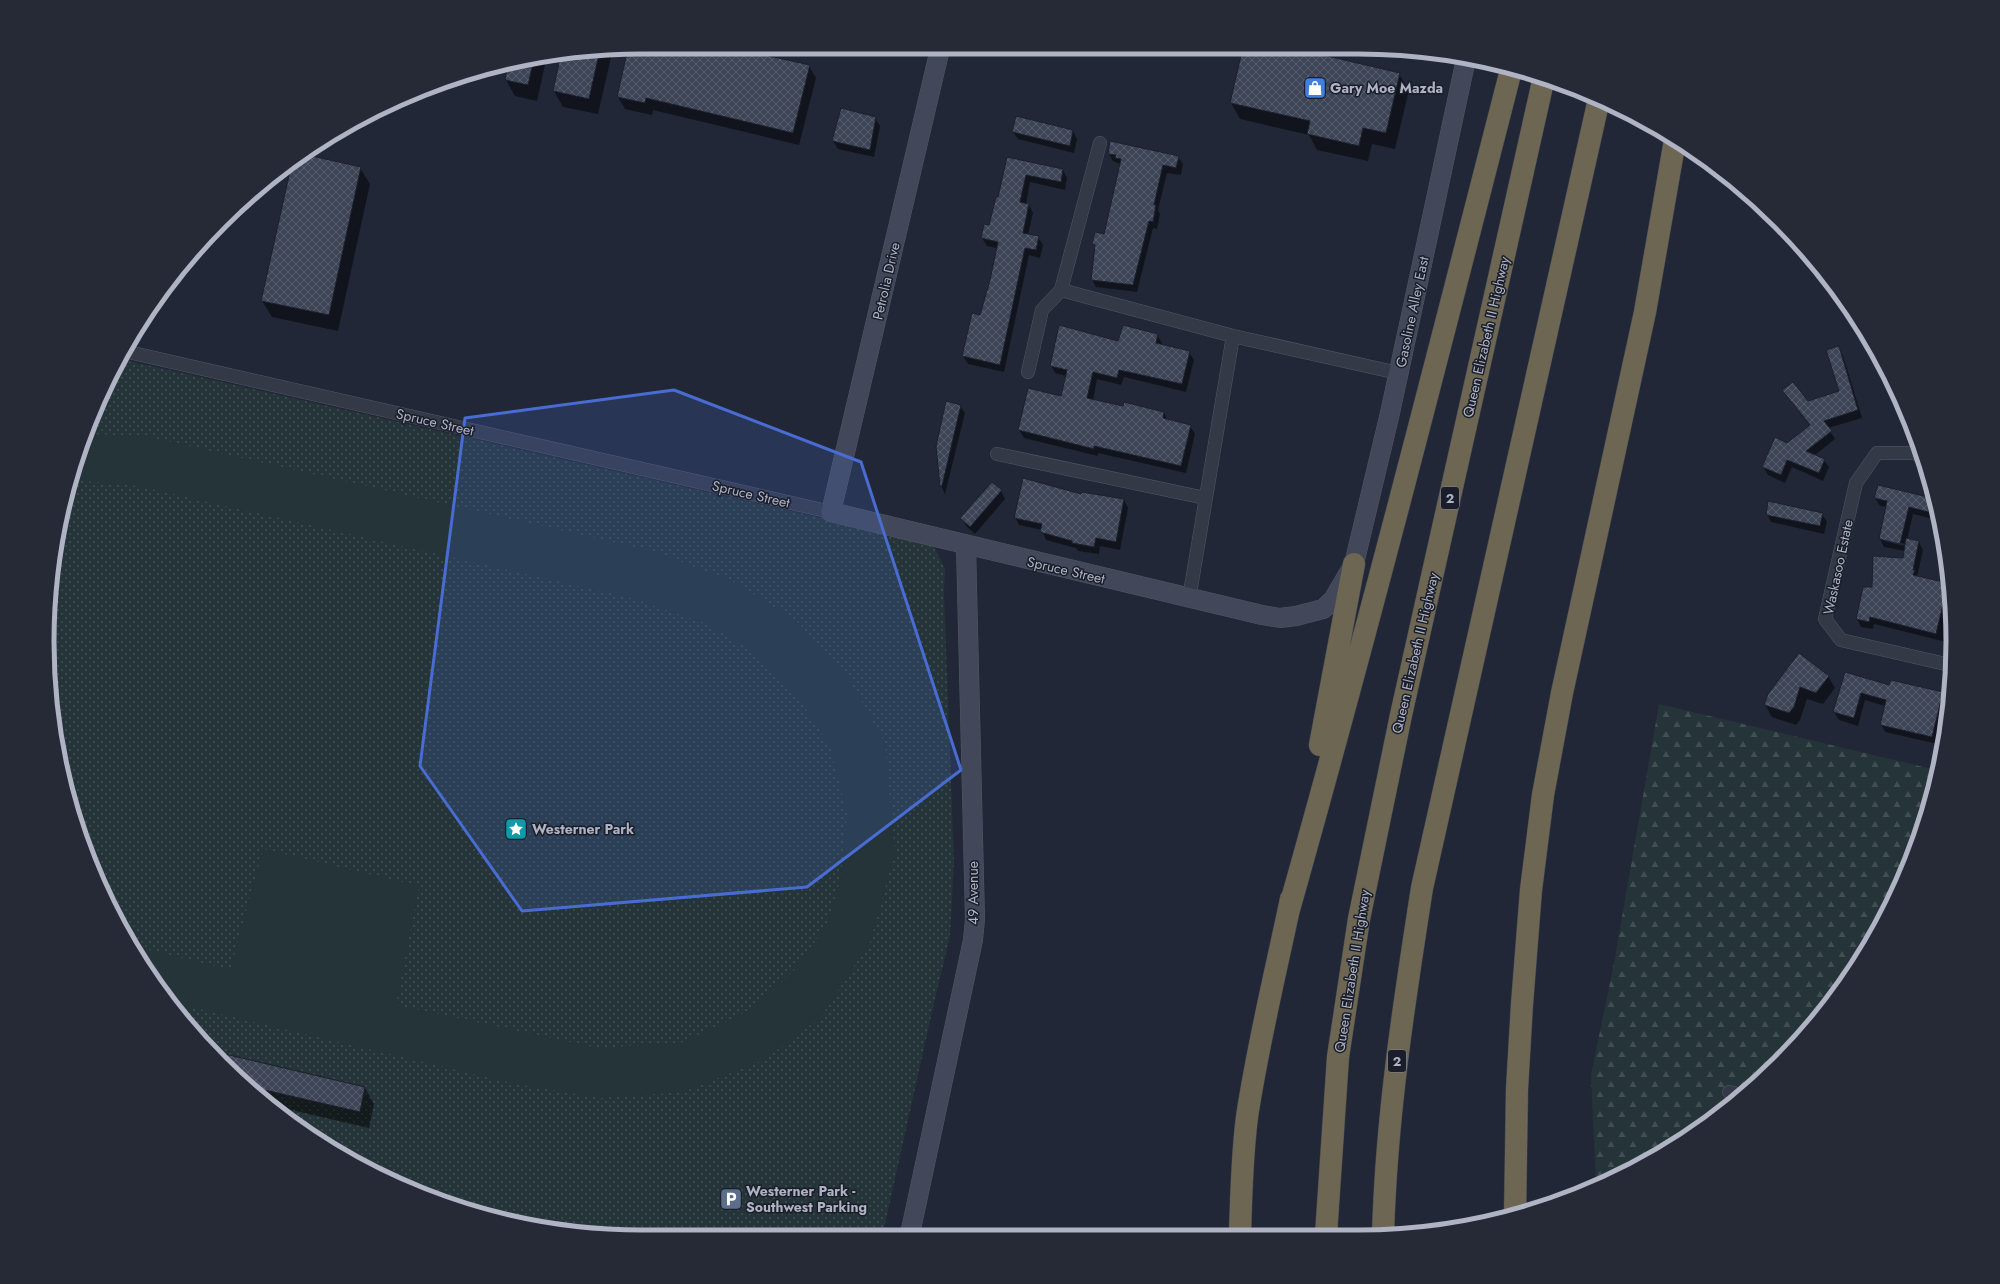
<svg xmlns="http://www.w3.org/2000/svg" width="2000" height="1284" font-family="Jost,sans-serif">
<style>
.grass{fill:url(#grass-dots)}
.forest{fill:url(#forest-firs)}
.garden{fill:#243438}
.shadow{fill:#0007;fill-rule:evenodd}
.building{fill:url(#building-cross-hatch);stroke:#1c202d}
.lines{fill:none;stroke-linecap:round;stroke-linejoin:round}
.street-casing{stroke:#525664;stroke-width:14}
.secondary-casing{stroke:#525664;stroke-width:20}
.highway-casing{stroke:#3f4351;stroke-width:23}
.street{stroke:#343947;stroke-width:13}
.secondary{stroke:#424859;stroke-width:19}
.highway{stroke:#6c6652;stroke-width:22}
.marked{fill:#496cd2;fill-opacity:0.2;stroke:#496cd2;stroke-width:3;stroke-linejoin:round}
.labels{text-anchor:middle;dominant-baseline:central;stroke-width:3;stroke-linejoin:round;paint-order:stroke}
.shield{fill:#1a1e2b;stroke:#828695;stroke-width:1}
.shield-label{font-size:13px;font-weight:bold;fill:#afb3c3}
.poi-label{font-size:14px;font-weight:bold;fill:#afb3c3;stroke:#1a1e2b;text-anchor:start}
.street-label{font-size:14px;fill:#afb3c3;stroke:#1a1e2b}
.rim{fill:none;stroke:#afb3c3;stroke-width:5}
</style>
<defs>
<pattern id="grass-dots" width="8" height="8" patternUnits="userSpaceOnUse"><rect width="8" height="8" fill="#243438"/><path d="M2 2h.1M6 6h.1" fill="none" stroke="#414f53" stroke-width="1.8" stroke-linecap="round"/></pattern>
<pattern id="forest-firs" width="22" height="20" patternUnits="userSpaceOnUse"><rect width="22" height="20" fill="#243438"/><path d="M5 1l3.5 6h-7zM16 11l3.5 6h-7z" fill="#414f53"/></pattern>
<pattern id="building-cross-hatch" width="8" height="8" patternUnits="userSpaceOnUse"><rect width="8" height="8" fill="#3d4456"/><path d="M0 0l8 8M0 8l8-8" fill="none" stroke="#565d6d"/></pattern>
</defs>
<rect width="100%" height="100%" fill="#212736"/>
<!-- grass -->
<path class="grass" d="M120,359L932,543L945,569L944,594L954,862L950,936L934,1003L883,1233L565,1232L488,1217L414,1192L312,1137L250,1089L195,1034L147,972L92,870L67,796L52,720L47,642L58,526L79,451Z"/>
<!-- forest -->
<path class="forest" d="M1659,704L1936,770L1921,833L1873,939L1805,1034L1720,1114L1621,1176L1596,1185L1591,1075L1614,963Z"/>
<!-- garden -->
<path class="garden" d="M86,434L145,436L653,551L734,582L797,621L849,679L885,743L895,853L870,942L820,1018L764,1060L683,1092L600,1098L516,1084L170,1002L147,972L133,946L230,970L263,849L419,886L396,1005L598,1048L681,1043L754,1008L794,970L826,927L841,878L847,813L830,747L796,694L755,653L705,623L631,598L138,486L84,481L70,482L79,451Z"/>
<!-- shadow -->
<path class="shadow" d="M642,47L729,48L809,66L816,78L799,145L653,110L652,115L625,109L618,97L629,48Z
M613,49L598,114L563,107L554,91L562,53Z
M1243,51H1302L1399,74L1409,90L1395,149L1372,144L1368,161L1317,150L1309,135L1240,119L1231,103Z
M547,56L537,101L515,96L506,80L509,65Z
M875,118L880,126L874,157L838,149L833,141Z
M1073,131L1077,139L1074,153L1018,139L1013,132Z
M1109,154L1178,157L1183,164L1181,175L1167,173L1158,210L1160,214L1157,229L1153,228L1137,292L1096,287L1092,280L1096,248L1093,244L1105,235L1120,164L1113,161Z
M302,155L360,168L370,184L338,331L272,317L262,301L293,161Z
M1007,158L1063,170L1067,178L1065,190L1030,182L1026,205H1029L1033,213L1028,235L1038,237L1043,245L1040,258L1029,255L1004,372L968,364L963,356L981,317L991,280L997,248L987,246L982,238L990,227L999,199Z
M1157,335L1162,343L1161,346L1189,352L1194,360L1186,392L1124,377L1121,385L1097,379L1093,400L1124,407L1164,413L1168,421L1190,426L1195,434L1186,473L1098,453V456L1024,438L1019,430L1061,397L1067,376L1055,373L1051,365L1119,342Z
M1838,348L1843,355L1862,418L1828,428L1835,439L1815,455L1824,460L1829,467L1823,481L1792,467L1785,483L1768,475L1763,467L1810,426L1783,391L1808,402L1840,392Z
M960,406L965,413L945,494L941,486Z
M1878,486L1935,500L1938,520L1913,514L1907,540L1919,542L1923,550L1917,577L1949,584L1952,603L1950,643L1874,624L1873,629L1861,627L1857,619L1873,589L1904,559L1905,551L1884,547L1880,539L1887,507L1880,506L1875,498ZM1884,539L1906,544L1905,546L1884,541Z
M1001,491L1005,499L975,534L966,526L962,518Z
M1082,496L1124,500L1128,508L1120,550L1100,546L1099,554L1078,551L1076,548L1046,540L1042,530L1019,525L1015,517Z
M1767,514H1822L1827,522L1824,534L1771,522Z
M1846,673L1890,686L1891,681L1949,694L1948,719L1942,745L1885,732L1881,724L1885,706L1865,700L1858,726L1839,720L1834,712Z
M1828,676L1835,688L1823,704L1807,699L1800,720L1796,725L1772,717L1765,705L1769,695Z
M213,1053L365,1088L374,1104L369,1128L270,1105L250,1089Z"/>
<!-- building -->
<path class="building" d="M642,47L733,48L810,65L793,133L646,98L645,103L617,97L628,48Z
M600,50L589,99L553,91L561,53Z
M1242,51H1306L1400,73L1386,133L1363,128L1359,146L1307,134L1310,121L1230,103Z
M534,59L528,85L505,80L508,65Z
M841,108L876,117L870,150L832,141Z
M1016,116L1073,130L1070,146L1012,132Z
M1110,141L1179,156L1176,168L1163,165L1154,205H1156L1153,222L1149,221L1133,285L1091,280L1095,245L1092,244L1095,232L1104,234L1121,159L1115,158L1116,155L1108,154Z
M303,154L361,167L329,315L261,301L292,162Z
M1007,157L1063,169L1061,182L1026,175L1020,202L1029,204L1023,233L1039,236L1036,250L1025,248L1000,365L962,356L972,313L980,315L990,280L998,242L981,238L984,224L989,225L996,197H998Z
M1059,325L1118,341L1123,325L1158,334L1156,343L1190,351L1182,384L1119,370L1117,378L1093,372L1087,398L1123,406L1124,402L1164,412L1163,418L1191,425L1181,466L1094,446V449L1018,430L1028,388L1061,396L1067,370L1050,366Z
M1839,346L1858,410L1824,421L1832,431L1806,451L1825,459L1819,473L1787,460L1781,475L1762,467L1775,437L1787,443L1810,425L1782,390L1793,382L1808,401L1839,391L1826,350Z
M946,401L961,405L942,486H940L936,446Z
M1023,478L1081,494L1082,492L1124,499L1116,542L1096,538L1094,547L1072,543V541L1040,532L1042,524L1014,518Z
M992,482L1002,490L970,527L960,518Z
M1878,485L1932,498L1928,512L1909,507L1900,544L1879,539L1887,501L1874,498Z
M1768,501L1823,513L1820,526L1766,515Z
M1906,538L1919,541L1913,570H1915L1913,575L1948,583L1936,634L1870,617L1869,622L1856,619L1863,587H1872L1873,556L1903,558Z
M1799,653L1829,676L1816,693L1800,687L1794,707L1789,713L1764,705L1768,694Z
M1845,672L1889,685L1891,680L1943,692L1932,737L1880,725L1886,700L1861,693L1854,718L1833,712Z
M212,1051L365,1087L360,1112L247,1086Z"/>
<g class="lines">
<!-- street casing -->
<g class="street-casing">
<path id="street" d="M1061,290L1233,336L1398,373
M124,351L831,512
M1028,372L1042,310L1061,290L1100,143
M997,454L1205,498
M1920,455L1913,453H1877L1856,483L1825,619L1841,640L1950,665
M1189,599L1233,336
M1729,1092L1741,1095"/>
</g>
<!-- secondary casing -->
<g class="secondary-casing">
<path id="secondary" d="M940,49L831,512L1262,615L1280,618L1296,616L1323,609L1333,600L1354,564L1390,413L1466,59
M910,1234L973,940L975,919L966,546"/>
</g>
<!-- highway casing -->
<g class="highway-casing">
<path id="highway" d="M1320,745L1354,564
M1288,913C1367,633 1439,351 1511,70
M1515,1216L1517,1089L1522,1004L1531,890L1543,795L1562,693L1645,312L1675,140
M1240,1235C1241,1196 1242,1156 1247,1117C1258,1043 1276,971 1291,899
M1326,1235L1338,1057L1359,919L1401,715L1544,77
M1383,1236C1386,1119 1404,1003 1422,888L1599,99"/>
</g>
<!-- street -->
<use href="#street" class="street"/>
<!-- secondary -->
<use href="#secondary" class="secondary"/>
<!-- highway -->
<use href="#highway" class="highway"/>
</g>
<!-- marked area -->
<path class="marked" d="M674,390L861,462L961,770L807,887L522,911L420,766L465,418Z"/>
<!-- icons -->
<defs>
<g id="shop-square" transform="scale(1.15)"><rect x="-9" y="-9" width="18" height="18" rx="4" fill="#3f7fe0" stroke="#1a1e2b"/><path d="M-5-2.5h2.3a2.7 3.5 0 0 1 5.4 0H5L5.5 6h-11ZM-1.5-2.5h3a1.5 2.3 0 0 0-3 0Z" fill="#fff"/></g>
<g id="sight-square" transform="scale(1.15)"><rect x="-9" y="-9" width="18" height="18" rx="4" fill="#0f9aa8" stroke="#1a1e2b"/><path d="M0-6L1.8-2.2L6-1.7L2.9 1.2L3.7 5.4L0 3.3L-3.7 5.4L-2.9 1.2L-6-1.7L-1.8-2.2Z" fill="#fff"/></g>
<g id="parking-square" transform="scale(1.15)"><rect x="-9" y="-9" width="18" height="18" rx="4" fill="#5c6f8a" stroke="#1a1e2b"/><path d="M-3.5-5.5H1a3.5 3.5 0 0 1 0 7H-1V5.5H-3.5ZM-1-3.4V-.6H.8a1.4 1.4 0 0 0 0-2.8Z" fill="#fff"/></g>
</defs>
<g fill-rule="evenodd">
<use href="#shop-square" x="1315" y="88"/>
<use href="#sight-square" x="516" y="829"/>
<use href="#parking-square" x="731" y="1199"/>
</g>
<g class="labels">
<!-- shield labels -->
<g class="shield">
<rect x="1441" y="487" width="18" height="22" rx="3"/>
<rect x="1388" y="1050" width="18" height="22" rx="3"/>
</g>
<g class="shield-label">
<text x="1450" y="498">2</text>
<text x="1397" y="1061">2</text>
</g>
<!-- poi labels -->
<g class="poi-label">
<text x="1330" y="88">Gary Moe Mazda</text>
<text x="532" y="829">Westerner Park</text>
<text x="746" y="1191">Westerner Park -<tspan x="746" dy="16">Southwest Parking</tspan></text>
</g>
<!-- street labels -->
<g class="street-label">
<text transform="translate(886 281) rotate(-77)">Petrolia Drive</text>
<text transform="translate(1412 312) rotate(-78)">Gasoline Alley East</text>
<text transform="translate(1486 337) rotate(-77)">Queen Elizabeth II Highway</text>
<text transform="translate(435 422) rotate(13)">Spruce Street</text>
<text transform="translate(751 494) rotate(13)">Spruce Street</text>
<text transform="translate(1838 567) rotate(-78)">Waskasoo Estate</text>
<text transform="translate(1066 570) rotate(13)">Spruce Street</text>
<text transform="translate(1415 653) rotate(-77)">Queen Elizabeth II Highway</text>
<text transform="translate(973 893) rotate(-90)">49 Avenue</text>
<text transform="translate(1352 971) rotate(-81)">Queen Elizabeth II Highway</text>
</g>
</g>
<!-- crop -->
<path d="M0 0H2000V1284H0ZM642 54H1358A588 588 0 0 1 1946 642V642A588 588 0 0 1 1358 1230H642A588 588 0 0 1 54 642V642A588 588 0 0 1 642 54Z" fill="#262a37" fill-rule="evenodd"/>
<path class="rim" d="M642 54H1358A588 588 0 0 1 1946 642V642A588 588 0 0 1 1358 1230H642A588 588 0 0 1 54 642V642A588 588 0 0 1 642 54Z"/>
</svg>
